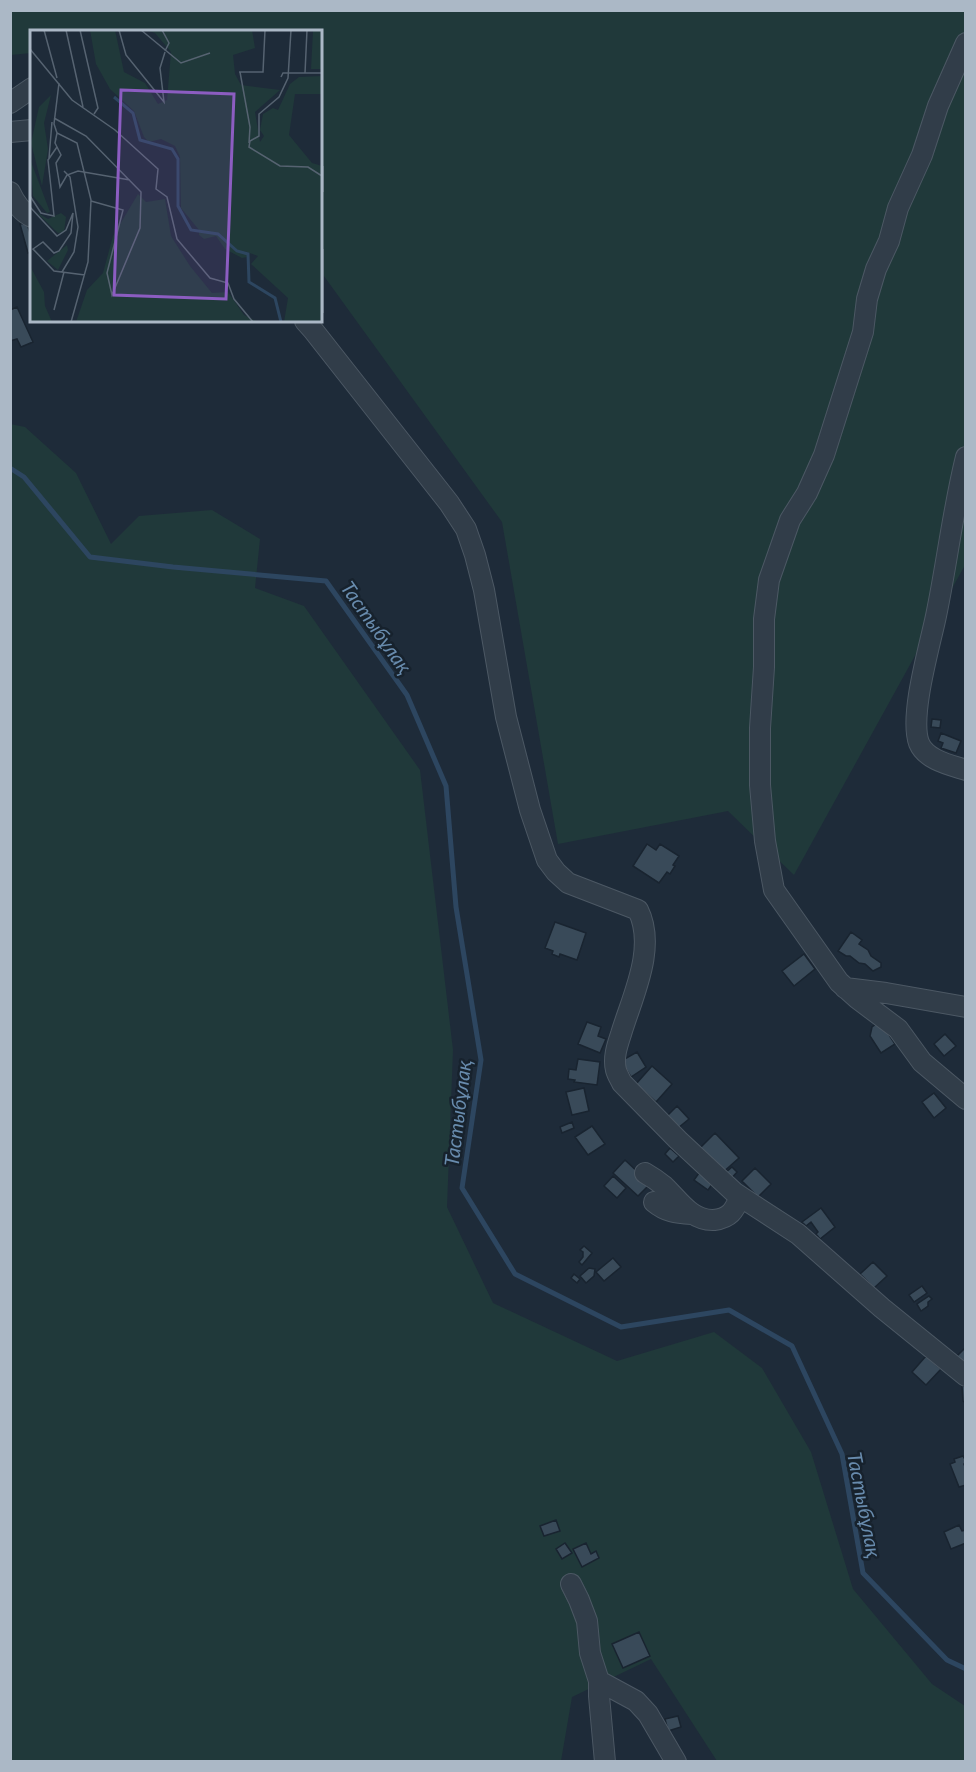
<svg xmlns="http://www.w3.org/2000/svg" width="976" height="1772" font-family="Lato,sans-serif">
<style>
.green{fill:#20393a}
.lines{fill:none;stroke-linecap:round;stroke-linejoin:round}
.stream{stroke:#2d4660;stroke-width:5}
.building{fill:#394a59;stroke:#192430;stroke-width:1.5}
.street-casing{stroke:#4c5864;stroke-width:22}
.street{stroke:#313d49;stroke-width:20}
.labels{text-anchor:middle;dominant-baseline:central;stroke-width:5;stroke-linejoin:round;paint-order:stroke}
.water-label{font-size:20px;font-style:italic;fill:#688bad;stroke:#17222d}
.inset-river{fill:none;stroke:#2d4660;stroke-width:3}
.inset-road{fill:none;stroke:#566371;stroke-width:1.5}
.view{fill:#8c5dc1;fill-opacity:0.15;stroke:#8c5dc1;stroke-width:3}
.inset-edge{fill:none;stroke:#abb8c6;stroke-width:3}
</style>
<rect width="100%" height="100%" fill="#1e2b39"/>
<!-- green -->
<path class="green" d="M10,11H965V565L794,875L728,811L558,844L502,522L321,272V32H32L31,53L11,55Z
M10,424L25,427L76,473L111,544L139,516L212,510L260,539L255,588L304,606L420,770L453,1050L447,1207L493,1303L617,1361L714,1332L762,1368L811,1452L853,1589L932,1684L965,1706V1761H717L651,1659L572,1697L561,1761H11Z"/>
<g class="lines">
<!-- stream -->
<path class="stream" d="M10,468L24,477L90,557L173,567L326,581L407,695L446,786L456,907L481,1060L462,1188L515,1274L621,1327L729,1310L792,1346L842,1454L863,1573L947,1660L966,1669"/>
</g>
<!-- building -->
<path class="building" d="M27,223L32,240V252L28,253L20,224Z
M17,307L33,342L21,347L17,339L10,341V310Z
M932,719L941,720L940,728L931,727Z
M941,733L961,741L956,753L941,748L943,743L938,741Z
M647,844L656,850L660,844L679,856L673,865L675,866L670,874L667,872L659,883L633,866Z
M555,922L586,933L577,960L560,954L559,957L552,954L553,951L545,948Z
M851,932L862,940L859,944L868,950L871,956L881,963V967L873,971L865,964L859,963L850,956H846L838,951Z
M804,954L815,969L794,986L782,971Z
M880,1021L895,1044L881,1053L870,1036L872,1027Z
M587,1022L601,1027L598,1036L606,1039L600,1053L578,1044Z
M945,1034L956,1046L944,1056L934,1044Z
M637,1052L646,1067L631,1077L621,1061Z
M578,1059L600,1062L597,1085L574,1082L575,1080L568,1079L569,1069L576,1070Z
M652,1066L672,1084L656,1102L636,1084Z
M584,1088L589,1111L572,1115L566,1092Z
M934,1093L946,1108L934,1118L922,1102Z
M677,1106L689,1119L678,1128L667,1116Z
M572,1122L574,1128L562,1133L560,1127Z
M592,1126L605,1144L588,1155L575,1137Z
M715,1133L739,1158L721,1174L698,1150Z
M670,1148L679,1156L673,1162L665,1154Z
M625,1160L642,1176L649,1185L638,1196L613,1173Z
M732,1167L737,1172L730,1180L724,1174Z
M755,1168L771,1184L758,1197L742,1181Z
M699,1173L713,1183L708,1190L694,1180Z
M613,1176L626,1188L617,1198L604,1186Z
M821,1208L835,1227L820,1239L816,1234L818,1232L811,1222L806,1226L802,1222Z
M584,1246L592,1253L582,1265L579,1262L583,1257V1252L580,1250Z
M613,1258L621,1267L604,1281L596,1272Z
M873,1262L887,1276L874,1288L860,1274Z
M589,1268L595,1269L594,1276L586,1283L580,1276Z
M574,1274L580,1279L577,1283L571,1278Z
M922,1286L927,1293L914,1302L909,1295Z
M929,1296L932,1299L928,1302V1306L921,1311L917,1304Z
M966,1347V1372L953,1360Z
M926,1356L941,1369L926,1385L912,1372Z
M962,1386H966V1403L963,1401Z
M963,1456L966,1461L964,1464L966,1469V1485L959,1487L950,1464L955,1462L954,1459Z
M556,1520L560,1531L544,1536L540,1526Z
M959,1525L962,1531L966,1530V1543L951,1549L944,1532Z
M565,1543L572,1553L562,1559L556,1549Z
M586,1543L591,1554L596,1551L599,1558L582,1567L573,1549Z
M639,1632L650,1656L623,1668L612,1644Z
M678,1716L681,1727L668,1731L665,1719Z"/>
<g class="lines">
<!-- street casing -->
<g class="street-casing">
<path id="street" d="M966,43L938,106L922,155L898,208L889,241L876,269L867,299L863,332L824,455L807,493L790,520L769,580L764,619V667L760,728V785L765,841L774,890L839,982L858,999L898,1029L922,1062L966,1099
M10,103L32,88
M10,132L32,130
M10,192C15,203 21,212 32,217
M305,321L313,330L449,503L466,529L475,555L484,590L506,717L530,810L547,860L556,872L568,883L638,910C657,948 632,997 621,1034C617,1046 613,1058 616,1070C617,1074 620,1079 622,1083L678,1140L735,1193L798,1234L882,1308L966,1376
M966,457C953,509 947,563 936,616C930,645 909,716 919,743C926,760 950,765 966,770
M845,988L886,993L966,1007
M645,1173C652,1177 658,1181 664,1186C679,1200 691,1221 714,1220C730,1218 734,1211 740,1197
M654,1202C666,1212 676,1213 692,1214
M571,1584L579,1600L587,1621L590,1653L599,1681
M605,1762L599,1696V1681L636,1701L648,1714L676,1762"/>
</g>
<!-- street -->
<use href="#street" class="street"/>
</g>
<g class="labels">
<!-- water labels -->
<g class="water-label">
<text transform="translate(377 627) rotate(55)">Тастыбұлақ</text>
<text transform="translate(457 1113) rotate(-83)">Тастыбұлақ</text>
<text transform="translate(865 1505) rotate(79)">Тастыбұлақ</text>
</g>
</g>
<!-- overview -->
<g transform="translate(30 30)">
<rect width="292" height="292" fill="#1e2b39"/>
<path d="M60,0H85L94,42L115,53L128,74L137,70L141,22L125,3L116,0H222L225,18L203,25L205,44L211,55L250,60L225,82L230,112L234,106L230,100L233,84L243,78L248,80L260,54L269,47L292,46V64H265L259,105L282,133L292,136V292H254L258,268L221,234L228,226L214,221L218,227L212,228L195,219L186,206L174,209L169,205V200L151,178L150,127L145,116L131,109L119,112L114,107L104,81L80,59L66,34ZM292,0V39H281L283,1ZM21,65L14,93L18,119L12,156L1,113L9,77ZM0,129L20,182L17,183L3,166ZM108,164L116,172L135,169L141,206L160,236L182,263L198,262L214,285L228,292H46L57,260L73,243L83,206ZM6,182L18,189L31,183L36,187L34,202L28,203ZM37,215L38,220L28,240L17,231ZM0,236L14,262L15,276L22,292H0Z" fill="#20393a"/>
<path class="inset-river" d="M84,67L103,83L110,110L142,119L148,129V176L161,200L188,204L207,221L218,224L219,252L245,268L251,292"/>
<path class="inset-road" d="M14,0L27,48M36,0L53,77M50,0L68,78L64,84M89,0L96,25L134,72L130,38L135,22M111,0L151,33L180,23M132,0L139,13L135,21M261,0L258,48L249,67L229,84V106L220,111L219,117L250,136L278,137L292,146M0,19L42,70L85,100L128,139L126,159L137,167L147,209L180,248L198,253L204,269L223,292M209,42H233L235,0M210,42L220,97L219,113M275,43L277,0M251,47L253,43H293M29,53L24,94L27,103L47,113L61,170L58,232L41,292M24,88L56,106L111,162L110,198L82,265L77,243L93,180L61,171M27,103L25,113L31,125L26,133L30,157L37,145L48,141L100,150M19,128L22,92M293,136V162M0,166L11,183L24,186L18,130L27,117M0,177L27,206L36,200L43,183L41,203L29,221L24,223L13,212L3,219L24,241L55,245M293,219V283M32,242L44,222L48,197L40,147L34,141M24,280L34,242"/>
<path class="view" d="M91,60L204,64L196,269L84,265Z"/>
<rect width="292" height="292" class="inset-edge"/>
</g>
<!-- border -->
<rect width="976" height="1772" fill="none" stroke="#abb8c6" stroke-width="24"/>
</svg>
